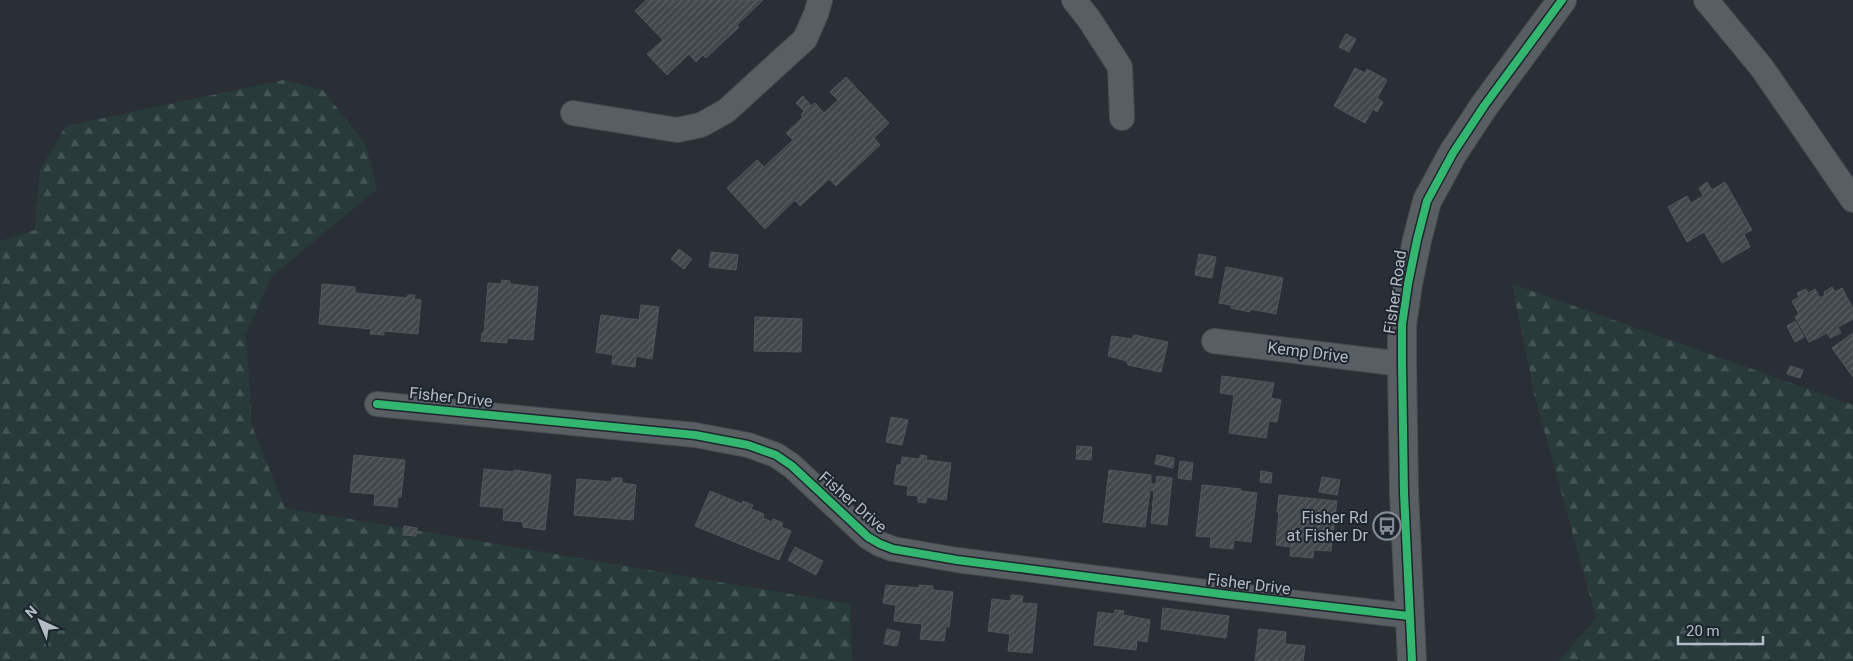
<svg xmlns="http://www.w3.org/2000/svg" width="1853" height="661" font-family="Roboto,sans-serif">
<style>
.forest{fill:url(#forest-firs)}
.building{fill:url(#building-hatch);stroke:#51565c}
.lines{fill:none;stroke-linecap:round;stroke-linejoin:round}
.minor-casing{stroke:#484b4f;stroke-width:26}
.tertiary-casing{stroke:#484b4f;stroke-width:30}
.minor{stroke:#595e63;stroke-width:24}
.tertiary{stroke:#595e63;stroke-width:28}
.cycleway-casing{stroke:#1d262e;stroke-width:11}
.cycleway{stroke:#33b770;stroke-width:8}
.labels{text-anchor:middle;dominant-baseline:central;stroke-width:4;stroke-linejoin:round;paint-order:stroke}
.street-label{font-size:16px;fill:#b4bcc5;stroke:#1d262e}
.poi-label{font-size:16px;fill:#b4bcc5;stroke:#1d262e;text-anchor:end}
</style>
<defs>
<pattern id="forest-firs" width="22" height="20" patternUnits="userSpaceOnUse" patternTransform="scale(1.25)"><rect width="22" height="20" fill="#283a3a"/><path d="M5 1l3.5 6h-7zM16 11l3.5 6h-7z" fill="#455555"/></pattern>
<pattern id="building-hatch" width="6" height="6" patternUnits="userSpaceOnUse" patternTransform="scale(1.25)"><rect width="6" height="6" fill="#42474c"/><path d="M-1 1l2-2M0 6l6-6M5 7l2-2" fill="none" stroke="#5b6064"/></pattern>
</defs>
<rect width="100%" height="100%" fill="#2a2f35"/>
<!-- forest -->
<path class="forest" d="M283,80L323,90L366,145L377,189L272,276L246,333L252,426L285,508L850,604L852,661H0V241L35,230L40,170L66,126Z
M1512,284L1853,405V661H1559L1596,618L1535,397Z"/>
<!-- building -->
<path class="building" d="M646,0H763L737,25L739,27L706,58L703,55L696,62L689,54L667,75L647,54L663,40L635,11Z
M1346,34L1356,39L1349,52L1339,47Z
M1355,68L1365,73L1367,69L1387,80L1377,98L1383,102L1377,112L1373,109L1365,123L1334,106Z
M846,77L889,123L874,138L880,145L836,186L829,179L800,206L795,200L765,229L727,188L757,160L764,167L793,140L786,133L803,117L801,115L804,111L796,103L803,96L811,106L815,103L824,113L838,100L830,92Z
M1707,182L1712,190L1725,182L1752,230L1744,234L1750,247L1722,263L1704,232L1687,242L1668,207L1687,196L1691,203L1703,196L1699,188Z
M679,249L692,259L684,269L671,259Z
M711,252L738,255L736,270L709,267Z
M1199,254L1216,257L1212,278L1195,275Z
M1226,267L1283,278L1276,314L1250,309V312L1231,308V305L1219,303Z
M502,280L510,281V284L538,287L533,340L507,338V343L481,341L482,333H484L488,283L501,284Z
M322,284L355,287V293L407,298L408,295H415L414,299L421,300L418,334L384,331V335L370,334L371,329L319,324Z
M1832,287L1835,292L1842,288L1853,309V319L1838,327L1841,333L1830,338L1827,333L1809,342L1795,317L1799,314L1792,301L1799,297L1797,293L1806,289L1808,293L1815,289L1820,298L1825,295L1824,292Z
M641,305L659,307L652,359L636,356L635,367L612,364L613,355L596,352L601,315L639,320Z
M755,317L802,319L801,352L754,351Z
M1795,321L1804,337L1795,342L1787,326Z
M1853,333V377L1832,348Z
M1134,335L1168,342L1161,372L1128,365L1127,361L1108,356L1112,336L1132,339Z
M1790,366L1803,370L1800,378L1787,374Z
M1222,376L1274,383L1271,398L1281,400L1277,422L1269,421L1266,438L1229,433L1234,395L1220,393Z
M891,417L908,420L902,445L886,442Z
M1077,446L1092,447L1091,460L1076,459Z
M354,455L405,460L401,497H398L397,507L374,505L375,494L350,492Z
M920,455L927,456L926,460L951,463L946,500L927,497L926,503L918,502V496L907,495L908,486L894,484L897,465H901L902,457L920,459Z
M1157,455L1174,458L1173,468L1155,464Z
M1180,461L1193,463L1191,480L1178,478Z
M484,469L514,472V470L551,475L545,530L523,527V522L503,520L504,508L480,506Z
M1109,470L1151,475V484H1156L1157,476L1172,478L1167,525L1151,523L1154,491L1150,490L1145,527L1103,522Z
M1261,471L1272,473L1271,483L1260,482Z
M1322,477L1340,480L1337,495L1319,492Z
M612,478H622V483L636,485L633,520L574,515L577,479L612,482Z
M1202,485L1241,489V491L1257,493L1251,542L1234,540L1233,549L1210,547L1211,537L1196,536Z
M710,491L742,504L743,501L753,505L751,509L764,514L763,518L772,522L773,519L783,523L781,527L791,531L779,560L695,526Z
M1279,495L1337,501L1331,551L1314,550L1313,558L1290,556L1291,547L1276,545L1279,512H1277Z
M404,526L417,528L416,536L403,535Z
M795,547L823,561L816,575L788,560Z
M886,585L919,588V585L933,586V590L953,592L949,627H946L944,641L920,639L922,624L894,621L896,605L883,603Z
M1011,595L1023,596L1022,603L1037,604L1032,653L1008,651L1010,634L988,631L992,599L1011,601Z
M1163,608L1229,616L1226,638L1161,629Z
M1115,610L1124,611L1123,615L1150,620L1147,642L1137,640L1136,650L1094,645L1098,612L1114,614Z
M887,629L900,632L897,646L884,644Z
M1259,629L1286,632L1285,644L1305,646L1303,661H1255Z"/>
<g class="lines">
<!-- minor casing -->
<g class="minor-casing">
<path id="minor" d="M1074,0L1089,19L1120,67L1122,118
M1706,0L1762,68L1853,200
M573,113L677,130L701,125L726,111L805,39L816,14L820,0
M1214,341L1402,364
M377,404L695,435L748,445L776,455L792,466L868,537L880,544L893,549L957,560L1229,595L1409,616"/>
</g>
<!-- tertiary casing -->
<g class="tertiary-casing">
<path id="tertiary" d="M1412,661L1404,493L1402,364V325L1408,284L1417,240L1427,201L1453,153L1484,106L1562,0"/>
</g>
<!-- minor -->
<use href="#minor" class="minor"/>
<!-- tertiary -->
<use href="#tertiary" class="tertiary"/>
<!-- cycleway casing -->
<g class="cycleway-casing">
<path id="cycleway" d="M377,404L695,435L748,445L776,455L792,466L868,537L880,544L893,549L957,560L1229,595L1409,616
M1412,661L1404,493L1402,364V325L1408,284L1417,240L1427,201L1453,153L1484,106L1562,0"/>
</g>
<!-- cycleway -->
<use href="#cycleway" class="cycleway"/>
</g>
<!-- icons -->
<defs>
<g id="bus-ring" transform="scale(1.4375)"><circle r="9.5" fill="#1d262e" stroke="#848b93" stroke-width="1.5"/><path d="M-5-6H5V4H4V6H2V4H-2V6H-4V4H-5ZM-3.5-4V0h7V-4ZM-3.5 1.2v1.5H-2V1.2ZM2 1.2v1.5H3.5V1.2Z" fill="#848b93"/></g>
</defs>
<g fill-rule="evenodd">
<use href="#bus-ring" x="1387" y="526"/>
</g>
<g class="labels">
<!-- street labels -->
<g class="street-label">
<text transform="translate(1395 292) rotate(-82)">Fisher Road</text>
<text transform="translate(1308 352) rotate(7)">Kemp Drive</text>
<text transform="translate(451 397) rotate(6)">Fisher Drive</text>
<text transform="translate(853 502) rotate(41)">Fisher Drive</text>
<text transform="translate(1249 584) rotate(7)">Fisher Drive</text>
</g>
<!-- poi labels -->
<g class="poi-label">
<text x="1368" y="517">Fisher Rd<tspan x="1368" dy="18">at Fisher Dr</tspan></text>
</g>
</g>
<!-- north arrow -->
<g transform="translate(40 621) rotate(316)" stroke="#1d262e" stroke-width="4" paint-order="stroke">
<path d="M0-4L9 19L0 12L-9 19Z" fill="#b4bcc5"/>
<text y="-8" font-size="14" font-weight="bold" text-anchor="middle" fill="#b4bcc5">N</text>
</g>
<!-- scale -->
<path d="M1678 636v8h85v-8" fill="none" stroke="#b4bcc5" stroke-width="2.5"/>
<text x="1686" y="636" font-size="15" fill="#b4bcc5" stroke="#1d262e" stroke-width="4" paint-order="stroke">20 m</text>
</svg>
